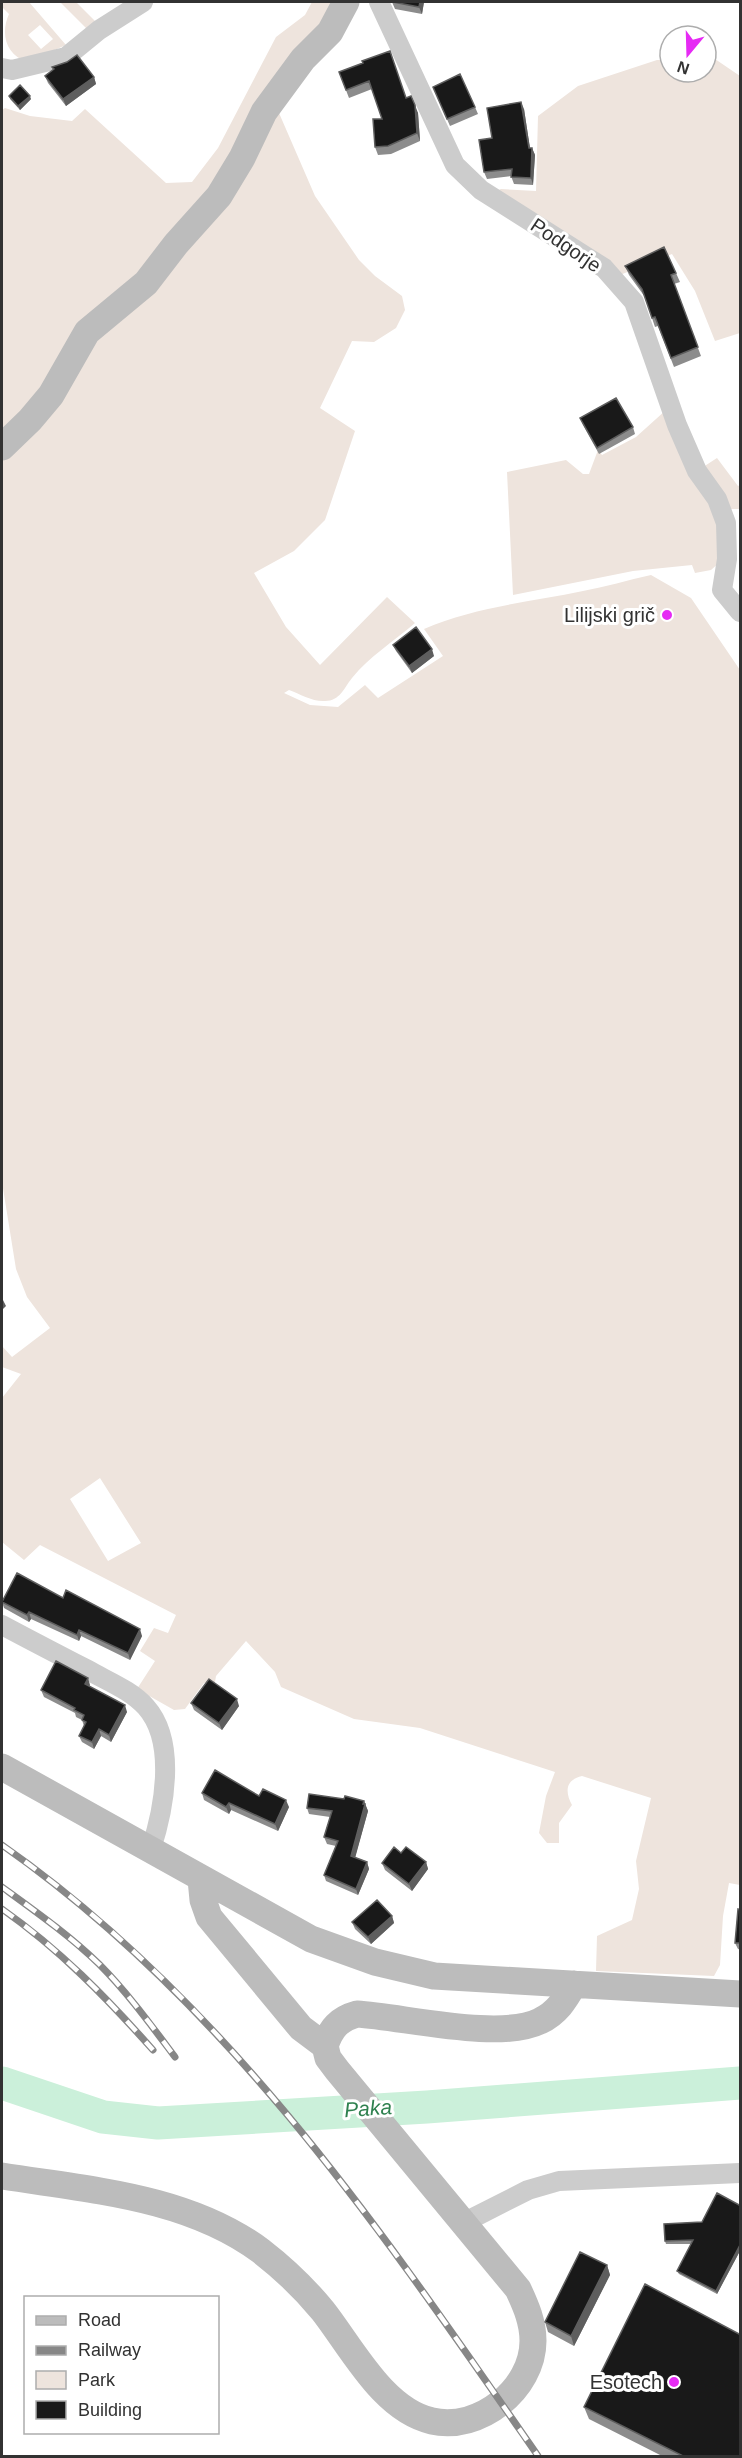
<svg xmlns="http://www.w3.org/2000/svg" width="742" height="2458" font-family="Arial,sans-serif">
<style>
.green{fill:#eee4dd;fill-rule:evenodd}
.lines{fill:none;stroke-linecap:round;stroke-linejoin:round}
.river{stroke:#cbf0da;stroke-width:33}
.street{stroke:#ccc;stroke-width:20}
.secondary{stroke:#bcbcbc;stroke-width:27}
.rail-casing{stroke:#878787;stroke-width:7}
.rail{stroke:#fff;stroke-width:4.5;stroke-dasharray:14;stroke-linecap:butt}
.wall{fill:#8c8c8c}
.shaded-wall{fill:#5e5e5e}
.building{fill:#191919;stroke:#5e5e5e;stroke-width:1.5}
.poi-dot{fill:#e62af4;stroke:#fff;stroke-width:2}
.labels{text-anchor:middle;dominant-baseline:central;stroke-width:6;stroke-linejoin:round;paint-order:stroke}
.street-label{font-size:20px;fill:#323232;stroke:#fff}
.poi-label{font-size:20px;fill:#323232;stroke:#fff;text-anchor:end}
.water-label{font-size:21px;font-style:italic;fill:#2f814f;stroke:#fff}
</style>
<rect width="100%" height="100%" fill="#fff"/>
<!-- green -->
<path class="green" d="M2,2H29L66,45L27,62C6,55 0,34 9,14L2,7ZM40,25L53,39L41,49L28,35Z
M60,2H76L96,22L87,29Z
M312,2H343L279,113L315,196L359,260L375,276L402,296L405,310L396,328L374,342L352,341L320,408L355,431L325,520L294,551L254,573L286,627L320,665L387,597L415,623C394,641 369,657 352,678C344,688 340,701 325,701C313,702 300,694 289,690L284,693L310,705L338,707L365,685L378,698L443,656L424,629C474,607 530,602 583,591C605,587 628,580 651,575L691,598L740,670V1885L729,1883L723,1916L720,1965L714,1976L596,1971L597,1936L632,1920L639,1889L636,1861L651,1798L582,1776C565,1780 565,1792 572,1805L559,1823V1843H547L539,1833L546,1796L555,1772L420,1728L354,1719L281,1687L275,1672L246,1641L216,1676L215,1682L204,1683L185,1709L174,1710L137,1689L155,1661L140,1651L154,1628L168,1633L176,1615L40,1545L24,1560L2,1542V1398L21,1374L2,1367V1346L12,1357L50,1328L27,1297L16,1269L2,1182V110L5,108L30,116L72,121L85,109L166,183L192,182L218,148L276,37L305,15ZM100,1478L141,1543L108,1561L70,1499Z
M715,59L740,76V333L715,341L695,291L672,254L620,275L489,194L501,189L536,191L538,116L578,86L657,60H670V72H706V60Z
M666,410L714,508L722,536L720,562L711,570L695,573L692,565L633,571L513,595L507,472L566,460L583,474H589L598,450L602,455L636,437Z
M717,458L738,486L740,485V509H729L700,469Z"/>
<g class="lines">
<!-- river -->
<path class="river" d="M2,2083L103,2117L158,2123L427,2107L740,2083"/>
<!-- street -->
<path class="street" d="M379,2L455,165L481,190L604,268L634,302L677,425L697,471L717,499L726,523L727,559L722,590L740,612
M2,68L12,70L66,57L99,30L143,2
M2,1625C30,1640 59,1655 88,1670C107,1681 131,1690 146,1707C177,1742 164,1809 151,1849
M463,2223L528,2190L559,2181L740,2173"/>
<!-- secondary -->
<path class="secondary" d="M2,447L30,420L51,395L87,332L146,283L176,244L219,196L242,158L264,112L303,59L330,32L346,2
M2,1767L311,1939L375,1962L434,1976L740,1994
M325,2046C331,2028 339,2019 357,2014C404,2017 500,2041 540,2021C557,2013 565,2000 574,1984
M2,2176C89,2190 187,2196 261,2251C283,2268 305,2289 323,2311C352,2348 383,2410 432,2421C479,2432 533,2389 533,2341C533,2322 526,2306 518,2289L337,2070L328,2058L325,2046L301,2028L209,1917L203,1900L201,1879"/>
<!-- rail casing -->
<g class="rail-casing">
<path id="rail" d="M2,1845C228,2003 384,2234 538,2456
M2,1887C35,1911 69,1935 99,1964C127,1992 151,2025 175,2057
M2,1909C59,1949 106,1997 153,2050"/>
</g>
<!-- rail -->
<use href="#rail" class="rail"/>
</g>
<!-- wall -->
<path class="wall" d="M392,2H424L422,14L395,9Z
M363,63L406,98L418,113L420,141L391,154L378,155L375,147L382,119L372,89L349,98L339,72Z
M52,67L94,77L96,84L66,106L48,83L45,76L53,70Z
M433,87L475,107L478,114L450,126Z
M9,96L31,99L20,110L10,99Z
M524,109L530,148H532L535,155L533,185L514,184L511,176L487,179L484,172L492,138Z
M625,266L676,273L680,282L674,284L701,356L674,367L658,326L655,327L645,297L629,275Z
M580,418L633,427L635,434L599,454L583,425Z
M393,645L434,656L412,673L396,651Z
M63,1598L142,1636L130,1660L81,1636L79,1641L31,1619L29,1622L4,1608L2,1602Z
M90,1685L89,1686L127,1712L111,1742L101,1736L94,1749L82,1742L79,1736L84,1726L82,1720L76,1717L75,1713L44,1697L41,1690Z
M191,1703L239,1706L222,1730L194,1710Z
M202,1793L259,1796L289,1807L278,1831L231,1810L229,1814L204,1800Z
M364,1801L368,1811L355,1857L367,1862L369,1869L358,1895L326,1881L324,1875L336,1846L327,1844L324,1837L330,1817L309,1814L307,1808Z
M401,1853L426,1862L428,1869L412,1891L385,1870L382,1863Z
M741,1910V1950L738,1949L735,1943Z
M392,1916L394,1923L371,1944L355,1929L352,1922Z
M741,2206V2249L717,2294L679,2274L677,2271L691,2244H666L665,2241L702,2222Z
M607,2265L610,2275L574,2346L548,2332L545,2322Z
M584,2407L741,2457H664L589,2419Z"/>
<!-- shaded-wall -->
<path class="shaded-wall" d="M420,2H424L422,14L419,7Z
M94,77L96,84L66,106L63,99Z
M30,96L31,99L20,110L18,106Z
M521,102L524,109L531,155L529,148Z
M415,105L418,113L420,141L417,133Z
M532,148L535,155L533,185L531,178Z
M432,649L434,656L412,673L409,666Z
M3,1300L6,1306L2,1310V1301Z
M29,1612L31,1619L29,1622L27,1615Z
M140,1629L142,1636L130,1660L128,1653Z
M79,1630L81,1636L79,1641L77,1635Z
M88,1678L90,1685L87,1690L85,1684Z
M237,1699L239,1706L222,1730L219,1723Z
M125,1705L127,1712L111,1742L109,1735Z
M99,1729L101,1736L94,1749L92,1742Z
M286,1800L289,1807L278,1831L275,1824Z
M364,1801L368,1811L354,1862L351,1856Z
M229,1803L231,1810L229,1814L226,1807Z
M367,1862L369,1869L358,1895L356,1889Z
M426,1862L428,1869L412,1891L409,1884Z
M392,1916L394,1923L371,1944L368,1937Z
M741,2243V2249L717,2294L716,2291Z
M607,2265L610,2275L574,2346L571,2336Z"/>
<!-- building -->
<path class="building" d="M393,2H420L419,7Z
M390,51L406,98L411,96L415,105L417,133L388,146L375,147L373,119H382L369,81L346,90L339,72L363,63L362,61Z
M77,55L94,77L63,99L45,76L54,69L52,67L67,62Z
M460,74L475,107L447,119L433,87Z
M20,85L30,96L18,106L9,96Z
M521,102L529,148H532L531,178L511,177L512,169L484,172L479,140L492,138L487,108Z
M664,247L676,273L671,275L698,347L671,358L655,317L652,318L642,289L625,266Z
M616,398L633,427L597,448L580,418Z
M416,627L432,649L409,666L393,645Z
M17,1573L63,1598L66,1590L140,1629L128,1653L79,1630L77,1635L29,1612L27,1615L2,1602Z
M56,1661L88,1678L85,1684L125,1705L109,1735L99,1729L92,1742L79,1736L86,1722L82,1720L84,1715L74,1710L75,1708L41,1690Z
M209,1679L237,1699L219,1723L191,1703Z
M215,1770L259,1796L263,1789L286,1800L275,1824L229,1803L226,1807L202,1793Z
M309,1794L344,1799L345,1796L364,1801L363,1804H365L351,1856L367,1862L356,1889L324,1875L338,1841L324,1837L332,1811L307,1808Z
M394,1847L401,1853L406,1847L426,1862L409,1884L382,1863Z
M377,1900L392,1916L368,1937L352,1922Z
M738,1909L741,1910V1943H735Z
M717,2193L741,2206V2243L716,2291L677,2271L693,2240L665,2241L664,2224L702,2222Z
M580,2252L607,2265L571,2336L545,2322Z
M645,2284L741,2335V2457H685L584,2407Z"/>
<!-- markers -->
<g class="poi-dot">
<circle cx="667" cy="615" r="6"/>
<circle cx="674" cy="2382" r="6"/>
</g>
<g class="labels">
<!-- street labels -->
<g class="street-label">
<text transform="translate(566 245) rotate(34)">Podgorje</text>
</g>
<!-- poi labels -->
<g class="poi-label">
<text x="655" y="615">Lilijski grič</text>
<text x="662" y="2382">Esotech</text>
</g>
<!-- water labels -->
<g class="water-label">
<text transform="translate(368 2108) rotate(-4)">Paka</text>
</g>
</g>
<!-- border -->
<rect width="742" height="2458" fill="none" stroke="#323232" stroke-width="6"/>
<!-- legend -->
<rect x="24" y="2296" width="195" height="138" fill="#ffffff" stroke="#adadad" stroke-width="1.5"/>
<rect x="36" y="2316" width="30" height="9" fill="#bcbcbc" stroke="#adadad" stroke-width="1.5"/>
<text x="78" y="2326" font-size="18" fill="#323232">Road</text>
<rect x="36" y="2346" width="30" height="9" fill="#878787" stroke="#adadad" stroke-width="1.5"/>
<text x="78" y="2356" font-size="18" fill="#323232">Railway</text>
<rect x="36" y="2371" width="30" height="18" fill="#eee4dd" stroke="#adadad" stroke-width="1.5"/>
<text x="78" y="2386" font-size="18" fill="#323232">Park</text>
<rect x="36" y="2401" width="30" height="18" fill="#191919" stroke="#adadad" stroke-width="1.5"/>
<text x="78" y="2416" font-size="18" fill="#323232">Building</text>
<!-- north arrow -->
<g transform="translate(688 54) rotate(199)"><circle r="28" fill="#ffffff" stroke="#adadad" stroke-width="1.5"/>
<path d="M0-4.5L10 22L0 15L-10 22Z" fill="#e62af4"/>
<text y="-9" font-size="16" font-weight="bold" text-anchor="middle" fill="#323232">N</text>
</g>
</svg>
